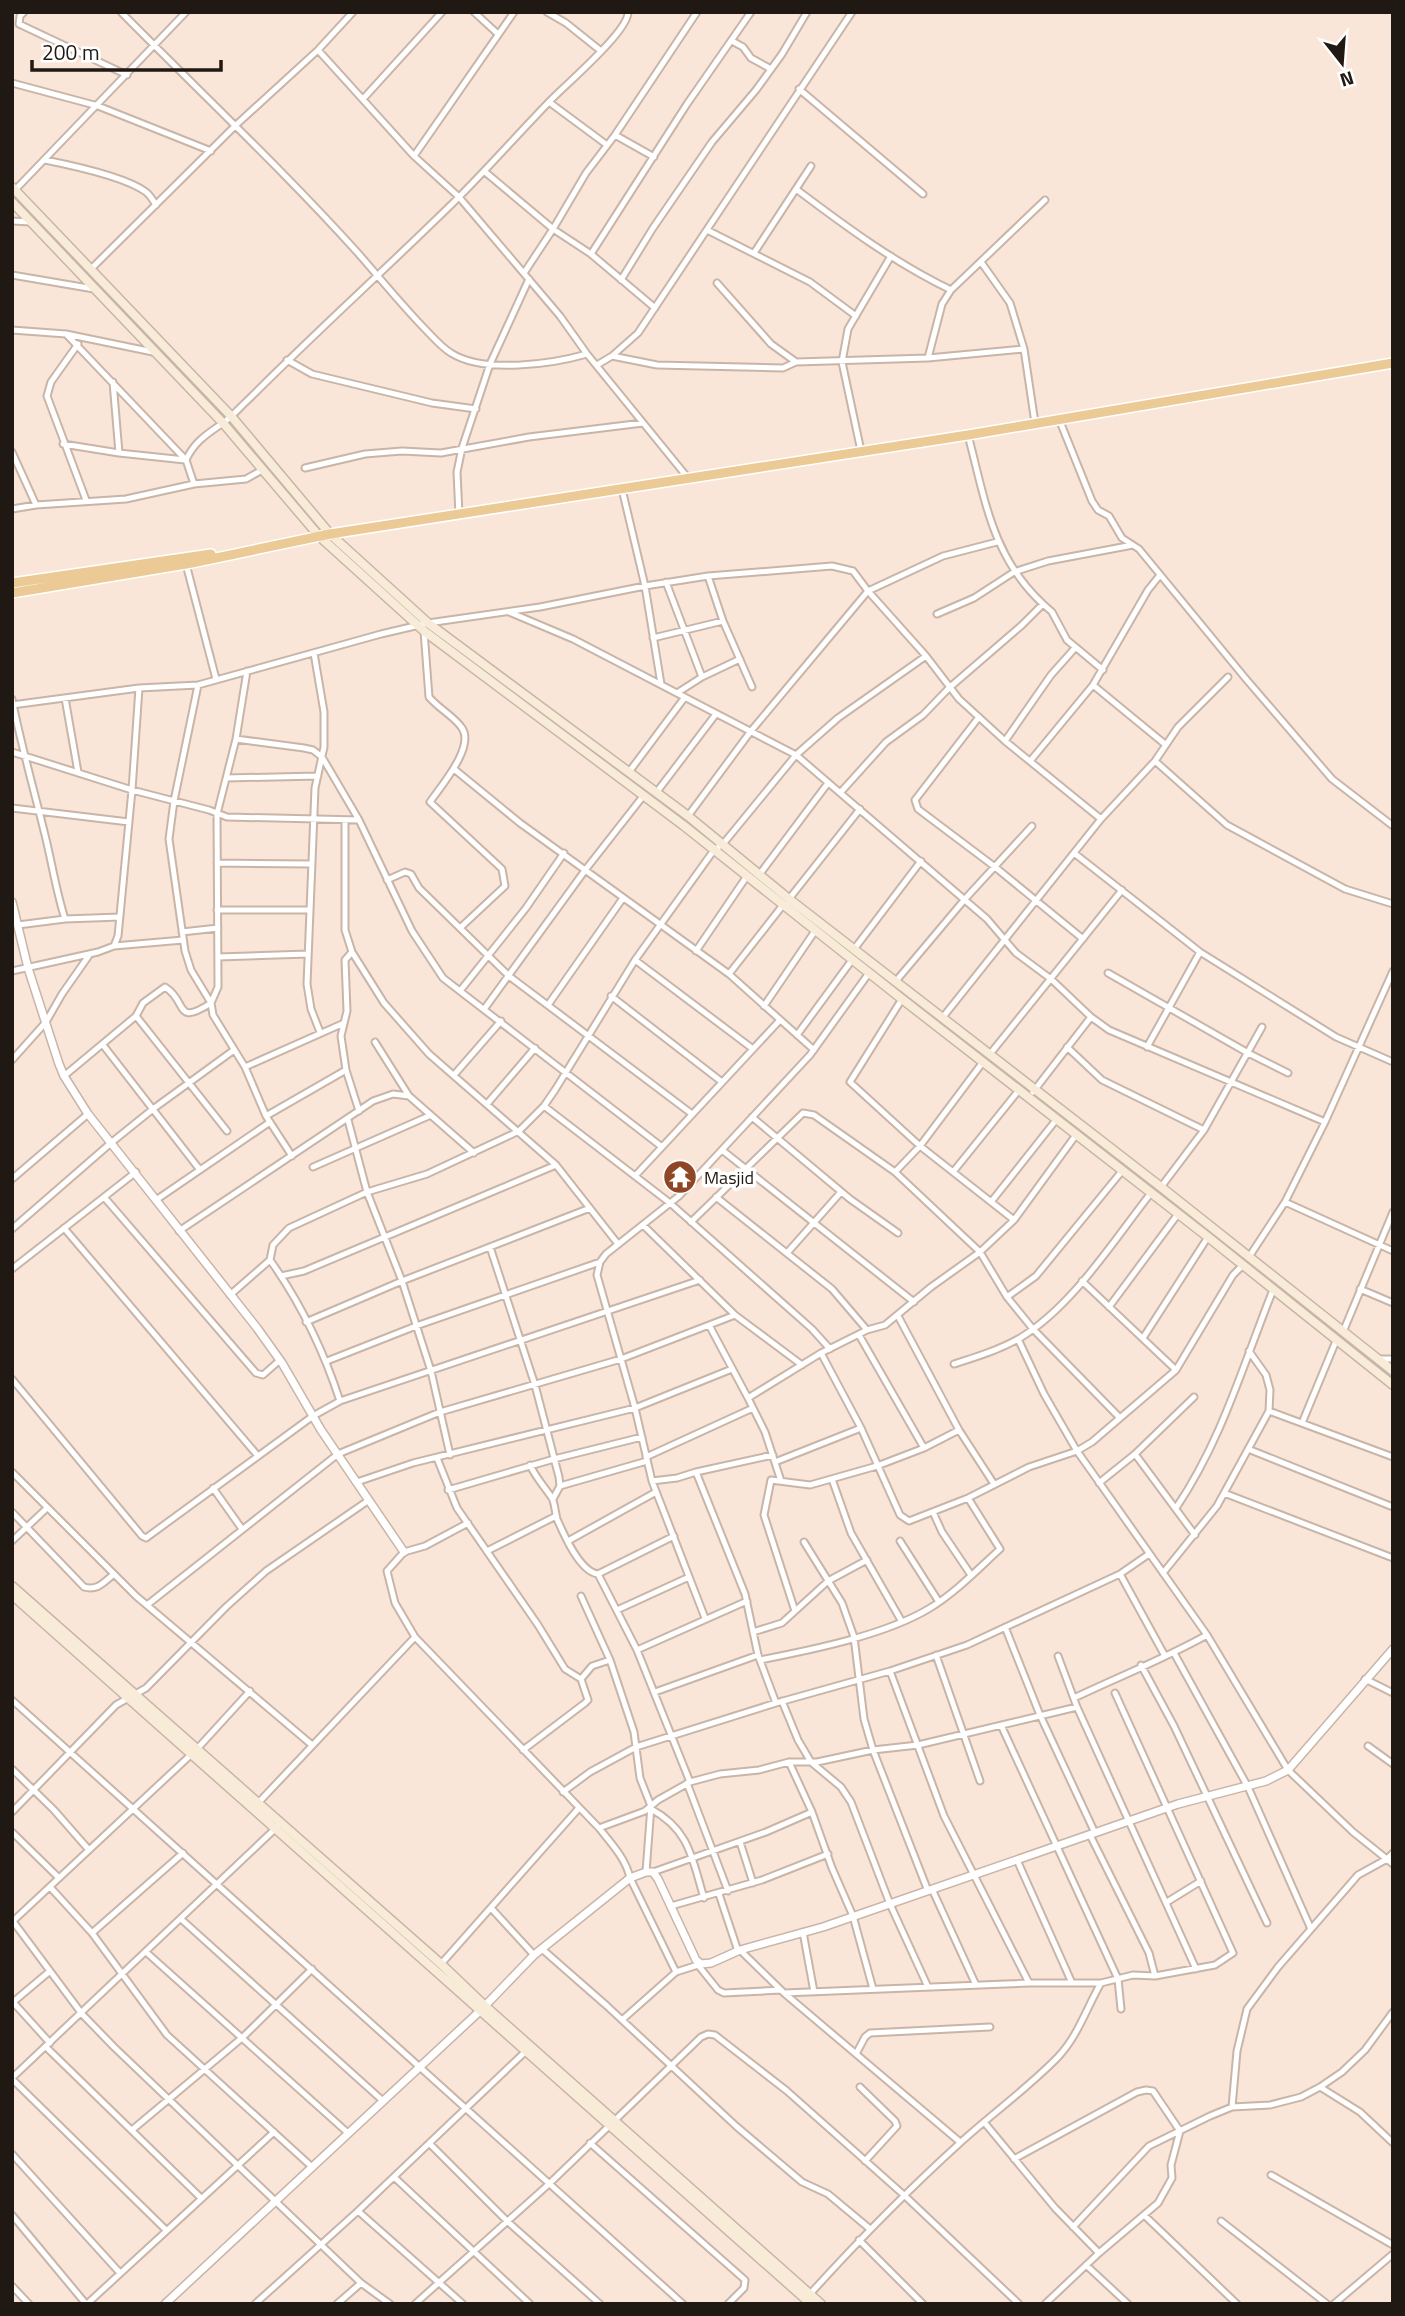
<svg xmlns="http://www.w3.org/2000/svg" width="1405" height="2316" font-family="'Titillium Web',sans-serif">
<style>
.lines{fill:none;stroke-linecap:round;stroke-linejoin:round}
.minor-casing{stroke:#c8b5a8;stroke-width:9}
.tertiary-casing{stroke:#c8b5a8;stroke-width:10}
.secondary-casing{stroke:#c8b5a8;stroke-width:11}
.trunk-casing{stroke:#fff;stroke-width:12}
.minor{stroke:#fff;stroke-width:5}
.tertiary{stroke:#fff;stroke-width:7}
.secondary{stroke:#f8ebd7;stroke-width:8}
.trunk{stroke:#ebca96;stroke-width:9}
.labels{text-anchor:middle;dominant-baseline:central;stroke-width:7;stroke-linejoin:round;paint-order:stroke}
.poi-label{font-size:18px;fill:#1f1813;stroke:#fff;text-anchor:start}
</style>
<rect width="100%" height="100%" fill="#fae6d9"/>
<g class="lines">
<!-- minor casing -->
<g class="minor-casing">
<path id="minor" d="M24,12L20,16L19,24L127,75
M121,12C200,92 282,169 357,252C379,277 400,303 424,328C432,336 441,347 451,353C484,374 552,364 587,354
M474,12L498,34
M547,12L566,23L601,51
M732,41L743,47L751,58L771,69
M318,50L414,156L459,197L560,316L587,354L688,478
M12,83L98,106L211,151
M799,89L923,194
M363,99L442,12
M549,102L607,145
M615,135L654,157
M414,156L514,12
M45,160C70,165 126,177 146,192C150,195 153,200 156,205
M484,171L553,229L591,254L655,308
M796,189C845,226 895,263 951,290
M15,190L186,12
M12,221L31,222
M707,230L810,282L856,316
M754,253L811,166
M591,254L687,104L751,12
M981,262L1010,303L1024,349
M92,268L236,125L318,50L353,12
M524,273L553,229L586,173L615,135L697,12
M12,275L94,289
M621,280L653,228L712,142L756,90L782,54L807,12
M717,283L771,344L796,362
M12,330L66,334L153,352
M66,334L186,460
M78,344L51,382L47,396L86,500
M612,356L657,365L783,368L796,362L928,358L1024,349L1035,423
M928,358L942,304L951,290L1045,200
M287,360L312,374L432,403L476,409
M597,365L612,356L638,333L852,12
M113,382L119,453
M1059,419L1092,501L1098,510L1109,516L1122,538L1139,549L1246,679L1332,779L1393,826
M63,444L119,453L185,460
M861,451L842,362L848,329L891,256
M12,452L36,505
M305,468L365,454L402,451L441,453L529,437L643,423
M194,484L246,479L262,470
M622,489L645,586L661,684
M12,509L36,505L126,499L194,484L186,460C194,442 207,434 223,423C233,416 241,406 250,398C318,330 389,266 457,199C489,167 518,134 549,102C565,85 629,31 628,12
M459,515L457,472L462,448L490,364L529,279
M186,564L216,679
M708,576L723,621L752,687
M666,582L702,677
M1043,604L1052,612L1067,640L1103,670
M509,612L573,639L796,755L987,919L1016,953L1051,979L1091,1017L1109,1030L1325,1122
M937,614L974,598L1014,572L1048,561L1133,545
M424,631L429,697C439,709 454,716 462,728C475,747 441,786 430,802L502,869L505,886L460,928
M653,638L723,621
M314,653L324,712V747L315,788L307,984L311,1009L320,1032
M247,671L236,739L217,814L218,987L211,1003L213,1015L245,1067L266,1116L292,1156
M1093,685L1166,745
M677,693L702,677L740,659
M65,698L78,772
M12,699C21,745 34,790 45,835C52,863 56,891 65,919L18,925
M12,705L139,688L198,685L381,634L428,623L540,607L645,586L708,576L832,566L853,571L868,591L926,656L959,699L1005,741L1101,819
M979,717L915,800L918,809L995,867L1083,939
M236,739L304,748L313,750L322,757L359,820L412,931L443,978L662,1147
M1005,741L1051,675L1075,648
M12,752L132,790L209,810L227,817L359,820
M1031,760L1093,685L1148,590L1160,575
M1155,761L1227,825L1345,889L1393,904
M454,769L520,823L729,974L814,1050
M629,772L685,697
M226,778L318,776
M656,793L716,714
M840,793L886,742L923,715L949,688L1022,625L1043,604C992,557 985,499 968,435
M12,808L129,822
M688,816L751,731L868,591L943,556L997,542
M345,820V930L352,952L384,1003L429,1054L556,1165L618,1244
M1074,853L1200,952L1336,1037L1393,1062
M217,863L312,864
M759,875L828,783
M387,880L405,872L411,874L419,888L509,976L692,1114
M789,899L860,809
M217,910H310
M65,919L120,917
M182,932L218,928
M114,946L183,940
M855,948L921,861
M696,951L747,876
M352,952L345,960L347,1011L341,1036L346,1070L359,1111
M218,957L308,954
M635,960L753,1049
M12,971L98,952L114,946L118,936L132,790L139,688
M1108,973L1248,1053L1288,1073
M729,974L783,905
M896,981L965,899L1032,826
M460,991L526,908L564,853
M611,996L722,1082
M902,999L850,1082L920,1146L1014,1220
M548,1005L623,898
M764,1006L815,931
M485,1008L586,869L644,795
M136,1016L227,1131
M943,1017L1101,819L1155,761L1178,727L1228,677
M797,1035L852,960
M375,1042L409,1096
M103,1045L200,1170
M1067,1047L1102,1080L1204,1130
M1147,1047L1200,952
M990,1054L1122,890
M12,1060L46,1022L62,994L90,954
M245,1067L344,1023
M454,1075L501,1021
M64,1076L136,1016L143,1003L165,987C188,1001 174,1027 211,1003L191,970L185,951L169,839L174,801L198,685
M1033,1092L1091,1017
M487,1104L535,1048
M544,1106L670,1203L812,1329L830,1349
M266,1116L346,1070
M752,1117L850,1199L898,1233
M348,1120L367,1192L402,1281L431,1371L450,1455
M722,1150L914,1302
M313,1167L431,1115
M895,1172L920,1146L983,1062
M953,1172L1019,1090
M635,1176L780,1020
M12,1179L88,1114
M1161,1187L1204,1130L1262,1027
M104,1197L256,1373L263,1375L280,1360
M716,1197L832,1289L867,1330
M156,1200L270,1122
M991,1202L1056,1120
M1285,1202L1393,1251
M691,1222L803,1113L814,1115L895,1172L980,1252L1007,1297L1033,1329L1120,1418
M643,1225L735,1315L802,1365
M64,1228L258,1456
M12,1229L112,1142L153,1109L234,1050
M179,1231L373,1101L393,1094L409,1096L474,1153
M490,1247L535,1385L559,1477L560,1486L553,1499
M787,1253L841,1192
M1249,1257L1285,1202L1325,1122L1393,971
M270,1260C300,1302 324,1352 340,1401
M12,1269L136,1172
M281,1276L304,1271L556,1165
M1082,1281L1176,1370
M1360,1289L1393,1303
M230,1295L270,1260L273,1245L289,1228L367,1192L427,1174L519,1131L544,1106L555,1090L635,960L714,850L723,844L796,755L838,718L926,656
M1007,1297L1036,1276L1122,1171
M1109,1307L1178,1214
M898,1316L959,1430L994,1484
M306,1322L402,1281L590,1208
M709,1325L748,1398L821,1353L867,1330L885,1325L931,1287L980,1252L1014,1220L1076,1135
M1343,1332L1393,1212
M859,1335L924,1448
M1143,1338L1208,1237
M1018,1339L1044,1394L1077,1451L1207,1635L1288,1770L1353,1832L1393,1864
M821,1353L861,1428L900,1515L909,1521L968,1498L1029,1467L1077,1451L1092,1442L1176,1370L1233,1275L1243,1265
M1380,1359H1393
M327,1361L416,1326L600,1262
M954,1364C976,1357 999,1350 1020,1338C1073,1306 1113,1241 1151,1193
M12,1379L142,1536L146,1538L313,1416L340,1401L700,1280
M748,1398L765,1432L781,1481
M1269,1411L1393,1457
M1302,1423L1336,1341
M1248,1449L1393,1507
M1135,1454L1195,1535
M646,1457L753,1408
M437,1458L457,1508L538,1625L565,1669L581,1679
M775,1462L861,1428
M530,1465C536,1478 544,1486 552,1498C555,1504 555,1512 557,1519C564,1535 580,1572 598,1574L637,1650L690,1782
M12,1472L136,1596L312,1745
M696,1472L745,1594L758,1655L776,1703
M832,1479L851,1533L902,1622
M652,1481L677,1478L696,1472L773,1455
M357,1482L413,1463L635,1408L732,1369
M1099,1483L1135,1454L1194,1397
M560,1486L647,1461
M213,1488L242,1529
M448,1490L554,1459L642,1437
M1224,1493L1393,1558
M1176,1508C1222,1440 1243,1365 1273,1290
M12,1512L84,1587C98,1591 104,1582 114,1574
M933,1512L942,1532L971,1575
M468,1523L425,1546L404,1552L387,1571L395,1603L415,1637L599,1828C611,1843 626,1859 630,1878L676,1972L701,1964
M12,1541L47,1508
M568,1541L656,1492
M900,1541L939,1602
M804,1542L842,1603L854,1637L864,1719L873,1750L928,1891
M487,1551L556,1516
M1163,1573L1217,1506L1269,1411L1270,1390L1266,1375L1249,1351
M598,1574L674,1536
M1120,1574L1165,1656
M581,1596L610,1660L634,1732L640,1778L651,1806L646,1872
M147,1605L338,1454L440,1412L621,1359L735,1315
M617,1610L689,1577
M795,1611L764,1515L771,1480L810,1485L877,1466L924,1448L959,1430
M705,1618L652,1481L635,1408L597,1275L600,1262L606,1254L679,1196L810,1055L869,973
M1005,1627L1040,1715L1095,1833
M753,1632L782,1623L828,1581L867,1560
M637,1650L747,1601
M1174,1653L1248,1787L1311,1929
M936,1655L980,1781
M1058,1656L1077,1707L1196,1969
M760,1660C811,1650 886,1635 930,1608C955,1593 978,1569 1000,1549L968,1498
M1141,1665L1174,1726L1267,1923
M890,1671L944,1816L1029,1983
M1365,1679L1393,1693
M655,1692L758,1655
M1074,1698C1118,1677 1164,1659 1207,1635
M12,1700L683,2304
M782,1701L798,1740L811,1762L841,1787L851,1802L890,1904L928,1987
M1001,1725L1118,1979L1121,2009
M1368,1746L1393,1764
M523,1750L585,1703L588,1700L581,1679L592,1666L610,1660
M789,1762L812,1812L832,1868L853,1916L873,1989
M12,1769L54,1810L89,1850
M687,1783L728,1891
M563,1792L590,1772L636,1747L776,1703L890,1671L967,1645L1120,1574L1149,1554
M259,1802L415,1637
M651,1809C690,1830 692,1859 704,1898
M12,1812L116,1705L146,1688L226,1607L266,1571L369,1500
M599,1828L645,1811L658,1800L690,1782L720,1774L759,1770L789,1762H817L873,1750L918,1745L1077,1707
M12,1832L59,1878
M1090,1835L1149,1953L1155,1976
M740,1842L753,1883
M1017,1860L1072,1983
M653,1872L766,1832L812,1812
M50,1887L92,1933L167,2035L312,2167
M932,1889L976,1985
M719,1894L738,1951
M1167,1902L1201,1881
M671,1906L762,1880L828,1854
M491,1908L534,1955
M181,1919L383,2101
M12,1920L82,2014L114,2047L361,2283L390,2304
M12,1922L197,1749L250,1691
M803,1932L814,1992
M92,1933L183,1853
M542,1949L607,2006L736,2126L802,2182L828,2194L870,2229
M740,1950L784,1993L960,2142
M146,1952L348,2133
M441,1964L579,1808
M698,1965L718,1990L724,1993L781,1990
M784,1993L1029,1983H1101
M12,2001L50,2043
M12,2003L50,1971
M622,2020L676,1972
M46,2047L201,2198
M856,2054L865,2037L870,2033L990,2027
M12,2078L277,1827
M12,2079L166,2230
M860,2087L895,2121L897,2126L865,2161
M1320,2087L1360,2112L1393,2143
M1232,2107L1237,2051L1247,2009L1278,1967L1358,1875L1387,1859L1393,1853
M984,2122L1055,2208L1099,2253
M132,2130L243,2037L312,1969
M590,2143L745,2280L744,2288L728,2304
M430,2144L507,2221L600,2304
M12,2154L120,2273
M1014,2159L1137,2092L1146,2090L1153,2091L1180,2131L1171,2165L1172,2178L1158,2203L1099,2253L1045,2304
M1271,2175L1393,2245
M394,2177L530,2304
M358,2211L463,2304
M12,2215L86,2304
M1144,2215L1237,2304
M1221,2221L1327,2304
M1073,2227L1149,2146L1210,2116L1232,2107L1270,2105L1301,2097L1320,2087L1342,2072L1365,2050L1393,2012
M859,2240L923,2304
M1086,2265L1128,2304
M12,2286L29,2304
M810,2294C858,2241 908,2190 961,2142C993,2113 1029,2087 1058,2057C1078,2036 1087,2007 1101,1983L1133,1975L1155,1976L1215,1965L1233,1953L1115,1693
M87,2304L274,2132
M255,2304L358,2211L526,2051
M337,2304L361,2283
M415,2304L549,2184L701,2037L708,2034L715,2035L787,2091L905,2196L1019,2304
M1334,2304L1393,2254"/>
</g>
<!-- tertiary casing -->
<g class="tertiary-casing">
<path id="tertiary" d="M12,902L28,968L59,1064L64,1076L88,1114L257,1328L282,1363L321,1430L404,1552
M165,2304L481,2010L534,1955L630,1878L646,1872H653L658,1879L696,1960L701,1964L711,1963L740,1950L823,1927L1178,1804L1266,1781L1288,1770L1393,1649"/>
</g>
<!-- secondary casing -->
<g class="secondary-casing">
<path id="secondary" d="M12,187L231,416L330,534L428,623L688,816L789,899L1161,1187L1393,1371
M12,202L223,423L319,536L424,631L683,825L902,999L1208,1237L1393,1385
M12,1586L441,1964L485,2006L821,2304
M12,1595L811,2304"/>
</g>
<!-- trunk casing -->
<g class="trunk-casing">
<path id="trunk" d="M12,583L211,554
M12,593L192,563L330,534L968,435L1393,363"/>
</g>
<!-- minor -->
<use href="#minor" class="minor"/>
<!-- tertiary -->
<use href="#tertiary" class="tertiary"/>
<!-- secondary -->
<use href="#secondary" class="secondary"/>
<!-- trunk -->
<use href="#trunk" class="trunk"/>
</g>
<!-- icons -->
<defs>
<g id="temple-disc" transform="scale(1.75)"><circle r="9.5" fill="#8e4626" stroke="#fff"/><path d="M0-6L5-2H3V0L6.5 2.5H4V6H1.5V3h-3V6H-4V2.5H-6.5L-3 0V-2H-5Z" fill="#fff"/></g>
</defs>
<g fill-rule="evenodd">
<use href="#temple-disc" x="680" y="1177"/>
</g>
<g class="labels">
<!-- poi labels -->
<g class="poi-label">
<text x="704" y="1177">Masjid</text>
</g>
</g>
<!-- border -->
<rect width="1405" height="2316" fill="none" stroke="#1f1813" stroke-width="28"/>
<!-- north arrow -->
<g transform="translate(1342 63) rotate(163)" stroke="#ffffff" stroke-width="5" paint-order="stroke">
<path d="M0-5L12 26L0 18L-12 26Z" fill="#1f1813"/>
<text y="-10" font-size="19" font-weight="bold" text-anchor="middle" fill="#1f1813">N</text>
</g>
<!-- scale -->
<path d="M32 60v10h189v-10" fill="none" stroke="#1f1813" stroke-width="3.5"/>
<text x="42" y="60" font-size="21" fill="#1f1813" stroke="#ffffff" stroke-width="5" paint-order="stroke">200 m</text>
</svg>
